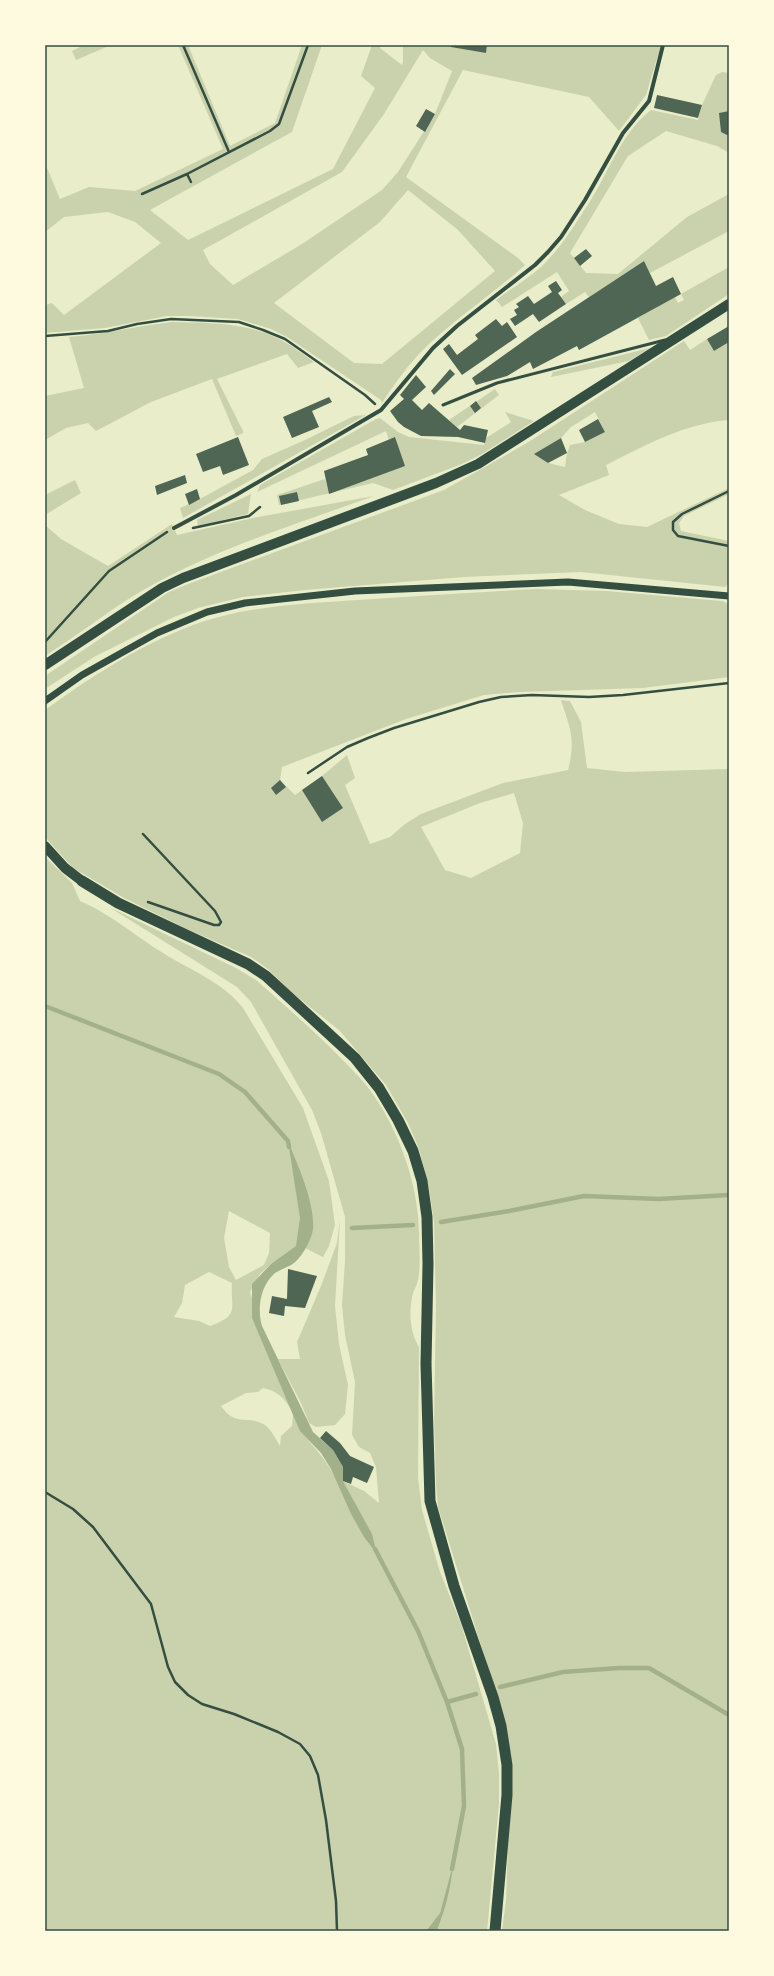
<svg xmlns="http://www.w3.org/2000/svg" width="774" height="1976" font-family="'PT Sans Narrow',sans-serif">
<style>
.green{fill:#cad2ad;fill-rule:evenodd}
.water{fill:#a3b18a}
.lines{fill:none;stroke-linecap:round;stroke-linejoin:round}
.stream{stroke:#a3b18a;stroke-width:4.5}
.building{fill:#4f6655}
.path{stroke:#344e41;stroke-width:2.5}
.service{stroke:#344e41;stroke-width:3}
.minor{stroke:#344e41;stroke-width:4}
.tertiary{stroke:#344e41;stroke-width:7}
.primary{stroke:#344e41;stroke-width:10}
.trunk{stroke:#344e41;stroke-width:11}
.neatline{fill:none;stroke:#344e41;stroke-width:1.5}
</style>
<rect width="100%" height="100%" fill="#e9edc9"/>
<!-- green -->
<path class="green" d="M84,45H111L76,60L72,51Z
M178,45H188L230,146L275,123L302,45H322L292,132L150,210L188,240L333,169L375,88L361,76L372,45H381L380,48L402,65L403,62V45H446L486,53L487,45H661L646,95L619,131L589,97L463,70L406,177L518,258L525,265C491,296 451,321 419,354C405,369 393,386 382,403L381,400L287,337L271,329L238,319L189,316H167L105,328L45,333V305L52,303L64,315L161,243L135,222L108,212L64,217L45,232V163L60,199L89,187L135,191L223,149ZM423,50L430,58L452,71L435,114L398,172L382,190L302,244L233,285L210,264L203,250L342,172L384,114ZM408,190L458,230L495,271L382,364L354,363L274,303L380,222Z
M722,72L729,73V111L720,113L729,136V153L717,146L666,131L628,156L570,253L586,273L618,274L687,217L729,194V231L650,273L644,261L589,297L585,292L566,304L561,297L569,291L557,272L502,307L496,300C512,288 531,277 545,263C562,246 576,223 589,203C609,172 621,133 651,110L698,120L702,105L716,75Z
M729,267V294L666,336L649,340L638,318L675,297L678,303L684,300L681,294Z
M172,322C210,323 249,322 283,341C294,347 304,355 314,362L298,368L287,354L217,379L243,431V433L236,436L212,379L151,402L96,431L88,423L66,428L45,440V396L84,388L69,337C104,334 137,326 172,322Z
M707,339L714,351L729,342V420C685,423 644,446 606,465L609,475L559,495L585,510L619,524L647,527L729,488V494L684,516L679,523L681,531L729,541V583L725,587L581,572L464,577L305,590L243,597L198,608L174,617L94,657L45,689V676L169,592L188,584L444,490L527,443L684,341L690,350ZM595,412L605,432L585,442L570,445L567,453L565,467L548,463L535,454L561,438L571,427Z
M650,348L629,361L551,377L553,372Z
M495,389L499,395L457,427L449,420Z
M505,412L534,421L482,454L462,464L393,490L373,483L279,505L277,495L325,479L329,493L404,466L395,437L389,440L386,431L257,492L260,485L376,419L380,418L398,432L409,437L484,445L486,438L511,422Z
M366,415L183,518L180,508L198,500L253,470L262,459L305,440L354,416Z
M75,480L81,493L45,515V495Z
M251,494L248,514L198,526L197,520Z
M374,496C300,523 223,546 154,584C116,604 82,633 45,656V525L61,539L108,566L172,524L177,535L253,518Z
M537,589L606,591L722,601L729,604V677L643,688L519,692L484,695L406,719L282,767L280,780L295,795L322,776L347,755L355,778L345,785L370,844L390,837L405,824L421,814L503,783L568,770C576,740 570,728 561,700L570,701L581,722L587,768L625,772L729,769V1931H502L506,1900L508,1840L506,1726L438,1507L436,1484L434,1420L436,1308L434,1222L429,1188L419,1149L408,1123L386,1085L339,1030L291,992L268,969L251,957L187,929L124,898L92,879L73,868L45,837V710C88,679 133,649 183,629C238,606 300,604 358,600C418,596 477,592 537,589ZM514,793L523,823L520,853L471,878L445,870L421,827L480,803Z
M45,857L72,883L80,901C111,914 135,936 163,953C190,970 224,983 243,1008L303,1108L329,1181L335,1225L329,1246L323,1257L305,1248L304,1242L271,1264L260,1274L250,1292L276,1372L291,1409C283,1397 277,1391 263,1388L258,1392L246,1393L221,1406C236,1428 248,1414 265,1425C271,1429 276,1440 280,1446L281,1436L292,1426L293,1414C301,1437 319,1449 331,1470C343,1489 349,1511 361,1531L369,1530L343,1481L364,1491L379,1503L376,1467L370,1453L359,1447L352,1435L355,1382L345,1335L342,1305L345,1261V1217L321,1133L312,1110L251,1002L237,987L109,907L236,968L256,980C291,1011 328,1043 360,1078C395,1117 419,1182 419,1234C419,1249 421,1265 418,1280C417,1286 413,1291 412,1297C409,1314 410,1332 419,1347L418,1478L422,1510L440,1572L461,1624L496,1744L499,1774V1804L487,1931H437L442,1917L453,1867L440,1913L426,1931H45ZM229,1211L270,1233L269,1253L264,1265L236,1280L229,1267L224,1238ZM209,1272L232,1283C230,1308 241,1315 210,1326L199,1321L174,1317L182,1303L185,1285Z
M340,1219L335,1306L339,1344L348,1385L345,1414L335,1425L316,1427L309,1423L301,1403L278,1359H300L297,1342L321,1286L337,1243Z"/>
<!-- water -->
<path class="water" d="M288,1141C298,1166 315,1202 313,1229C312,1239 302,1257 294,1263C289,1267 281,1269 275,1273C260,1286 257,1309 262,1326L313,1432L333,1450L343,1467V1481L372,1534L377,1554L364,1537L351,1514L331,1469L321,1453L300,1431L296,1422L252,1318V1284L271,1264L296,1246L300,1218Z
M453,1865C451,1888 445,1910 437,1931H426L440,1913Z"/>
<g class="lines">
<!-- stream -->
<path class="stream" d="M45,1006L219,1074L245,1092L288,1141L289,1147
M441,1222L509,1211L584,1196L659,1199L729,1195
M352,1228L413,1225
M375,1549L418,1631L447,1702L462,1749L464,1806L452,1869
M500,1687L563,1672L619,1668H649L729,1715
M447,1702L476,1694"/>
</g>
<!-- building -->
<path class="building" d="M451,45H487L486,53L451,47Z
M657,95L702,105L698,118L654,108Z
M426,109L435,114L425,132L416,126Z
M729,111V136L721,132L719,113Z
M586,249L592,256L580,266L574,258Z
M644,261L656,286L673,277L681,294L579,350L577,346L533,369L530,362L507,376L476,385L472,378L536,332Z
M556,281L562,290L558,293L566,304L539,322L533,314L515,326L510,319L517,315L514,310L519,307L516,304L528,296L534,304L552,292L548,286Z
M496,319L502,326L507,322L517,337L462,375L443,349L449,344L457,355L478,339L475,335Z
M729,326V342L714,351L707,339Z
M450,369L455,374L434,395L431,391Z
M416,375L426,387L412,400L422,410L429,403L460,430L464,425L488,430L485,443L458,437L421,436L404,427L398,422L390,411L404,399L400,395Z
M329,397L332,402L312,411L319,427L292,438L283,417Z
M476,401L481,408L475,413L470,406Z
M598,419L605,432L585,442L579,430Z
M238,437L249,465L223,475L220,466L203,472L196,454Z
M395,437L405,466L329,494L324,471L368,455L366,449Z
M561,438L567,453L548,463L534,454Z
M185,475L187,483L157,495L155,486Z
M197,489L200,499L189,505L185,494Z
M297,492L299,501L281,505L279,496Z
M322,776L343,808L322,822L302,790Z
M280,780L286,787L276,795L271,788Z
M288,1269L317,1276L305,1308L285,1306L284,1316L269,1313L272,1296L287,1299Z
M326,1431L340,1443L350,1456L374,1467L367,1483L353,1477L351,1484L343,1481V1467L333,1450L320,1438Z"/>
<g class="lines">
<!-- path -->
<path class="path" d="M183,45L229,152
M187,174L191,182
M142,194L187,174L270,131L279,124L308,45
M45,336L108,331L137,324L171,319L239,322L263,330L285,339L365,395L375,404
M729,491L682,514L673,522V530L678,536L729,546
M193,528L249,516L260,507
M45,642L109,571L167,532
M308,773L347,747L368,738L394,728L479,702L501,697L532,695L589,697L623,695L729,683
M143,834L215,911L221,922L219,925H214L148,902
M45,1492L73,1509L93,1527L151,1604L168,1667L175,1682L188,1695L202,1704L234,1714L278,1732L300,1744L310,1756L318,1775L326,1820L336,1901L337,1931"/>
<!-- service -->
<path class="service" d="M443,405L497,383L665,340"/>
<!-- minor -->
<path class="minor" d="M174,528L236,495L381,410L433,348L457,326L535,265L548,252L561,237L585,200L623,133L649,101L663,45"/>
<!-- tertiary -->
<path class="tertiary" d="M45,701L82,675L157,633L207,612L245,603L355,591L568,582L729,596"/>
<!-- primary -->
<path class="primary" d="M45,665L162,588L183,578L436,483L478,464L729,304
M45,846L65,868L82,881"/>
<!-- trunk -->
<path class="trunk" d="M82,881L118,903L248,964L266,976L355,1058L379,1088L398,1120L413,1151L422,1181L427,1217L428,1264L426,1364L430,1501L454,1586L493,1697L501,1726L507,1765V1795L495,1931"/>
</g>
<!-- border -->
<rect width="774" height="1976" fill="none" stroke="#fefae0" stroke-width="92"/>
<rect x="46" y="46" width="682" height="1884" class="neatline"/>
</svg>
